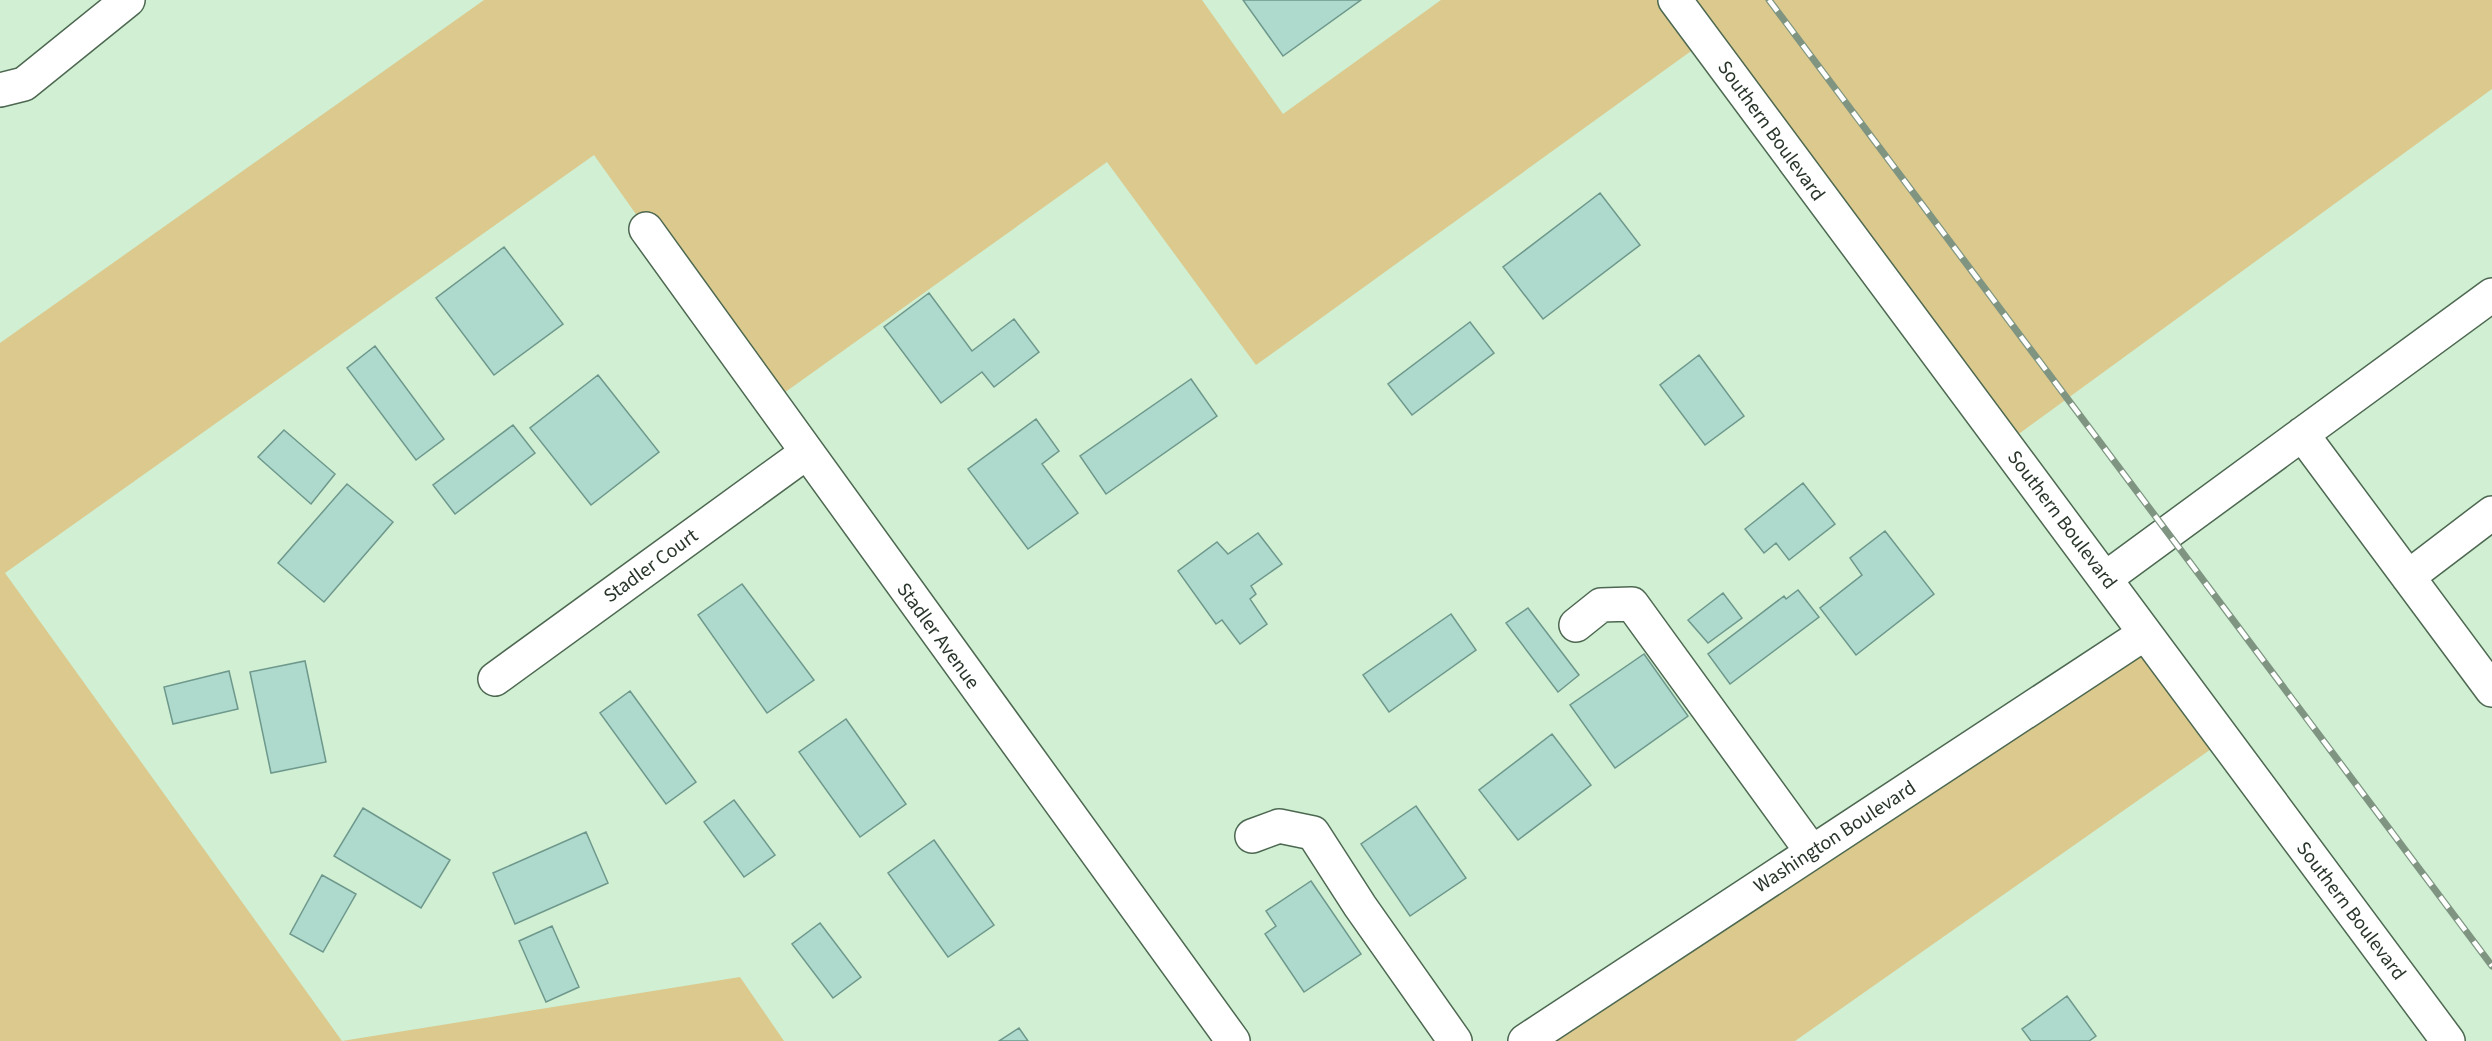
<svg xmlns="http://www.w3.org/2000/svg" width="2492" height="1041" font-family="'Source Sans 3',sans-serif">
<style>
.green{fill:#dbc98d}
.building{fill:#aedacd;stroke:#6e988c;stroke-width:1.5}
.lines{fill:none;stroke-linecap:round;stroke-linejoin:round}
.minor-casing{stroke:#4d6851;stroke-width:36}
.minor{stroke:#fff;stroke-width:33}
.rail-casing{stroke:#7f9582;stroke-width:7}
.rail{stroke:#fff;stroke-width:4.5;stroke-dasharray:14;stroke-linecap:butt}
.labels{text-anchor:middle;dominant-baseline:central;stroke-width:4.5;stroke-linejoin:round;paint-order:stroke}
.street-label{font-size:20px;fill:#29352b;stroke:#fff}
</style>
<rect width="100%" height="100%" fill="#d0efd3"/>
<!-- green -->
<path class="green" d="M484,0H1202L1283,114L1441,0H2492V89L2005,444L1705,41L1256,365L1107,162L770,403L594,155L5,573L342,1041L740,977L784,1041H0V343Z
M2144,634L2224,740L1795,1041H1525Z"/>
<!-- building -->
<path class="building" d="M1243,0H1361L1283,56Z
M1600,193L1640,245L1543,319L1503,267Z
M504,247L563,324L494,375L436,298Z
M929,293L972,351L1014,319L1039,352L994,387L982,372L941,403L884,327Z
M1470,322L1494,353L1412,415L1388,384Z
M375,346L444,439L416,460L347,368Z
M1699,355L1744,416L1705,445L1660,385Z
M598,375L659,452L591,505L530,428Z
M1191,379L1217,416L1106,494L1080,456Z
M1036,419L1059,451L1042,464L1078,513L1028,549L968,469Z
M513,425L535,453L455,514L433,485Z
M284,430L335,474L311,504L258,457Z
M1803,483L1835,524L1789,560L1776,543L1764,553L1745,529Z
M347,484L393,522L324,602L278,563Z
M1885,531L1934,594L1856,655L1820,608L1862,575L1850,558Z
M1258,533L1282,564L1251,586L1256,594L1250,599L1267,624L1240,644L1222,620L1216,624L1178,571L1217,542L1228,554Z
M742,584L814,680L767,713L698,615Z
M1798,590L1819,617L1730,684L1708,654L1784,596L1786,599Z
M1723,593L1742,618L1708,643L1688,620Z
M1528,608L1579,675L1558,692L1506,623Z
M1451,614L1476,650L1389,712L1363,675Z
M1644,654L1688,716L1615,768L1570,705Z
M305,661L326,762L271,773L250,672Z
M229,671L238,709L173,724L164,687Z
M630,691L696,782L666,804L600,713Z
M846,719L906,804L860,837L799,752Z
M1552,734L1591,785L1518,840L1479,790Z
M734,800L775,855L744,877L704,822Z
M1416,806L1466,878L1410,916L1361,844Z
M363,808L450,860L421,908L334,856Z
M586,832L608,883L515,924L493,873Z
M934,840L994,925L948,957L888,873Z
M322,875L356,894L323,952L290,934Z
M1311,881L1361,954L1304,992L1265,934L1276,926L1266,911Z
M820,923L861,977L833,998L792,944Z
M552,926L579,987L546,1002L519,941Z
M2067,996L2096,1036L2089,1041H2031L2022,1029Z
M1019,1028L1028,1041H999Z"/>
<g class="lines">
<!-- minor casing -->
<g class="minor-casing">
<path id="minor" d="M1675,0L2448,1041
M0,90L24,84L128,0
M646,229L1233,1041
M2302,434L2492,690
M2408,577L2492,513
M2106,578L2492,295
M1576,625L1601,605L1632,604L1812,852
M495,679L806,453
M1252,836L1279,826L1313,833L1360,906L1455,1041
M1525,1041L2144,634"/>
</g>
<!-- minor -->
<use href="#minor" class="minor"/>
<!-- rail casing -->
<g class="rail-casing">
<path id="rail" d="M1769,0L2492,966"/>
</g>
<!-- rail -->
<use href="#rail" class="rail"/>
</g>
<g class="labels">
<!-- street labels -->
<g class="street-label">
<text transform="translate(1771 131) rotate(54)">Southern Boulevard</text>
<text transform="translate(2062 520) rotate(53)">Southern Boulevard</text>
<text transform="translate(651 566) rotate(-36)">Stadler Court</text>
<text transform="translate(938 636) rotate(54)">Stadler Avenue</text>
<text transform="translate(1835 837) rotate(-33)">Washington Boulevard</text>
<text transform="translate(2351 911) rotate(53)">Southern Boulevard</text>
</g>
</g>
</svg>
